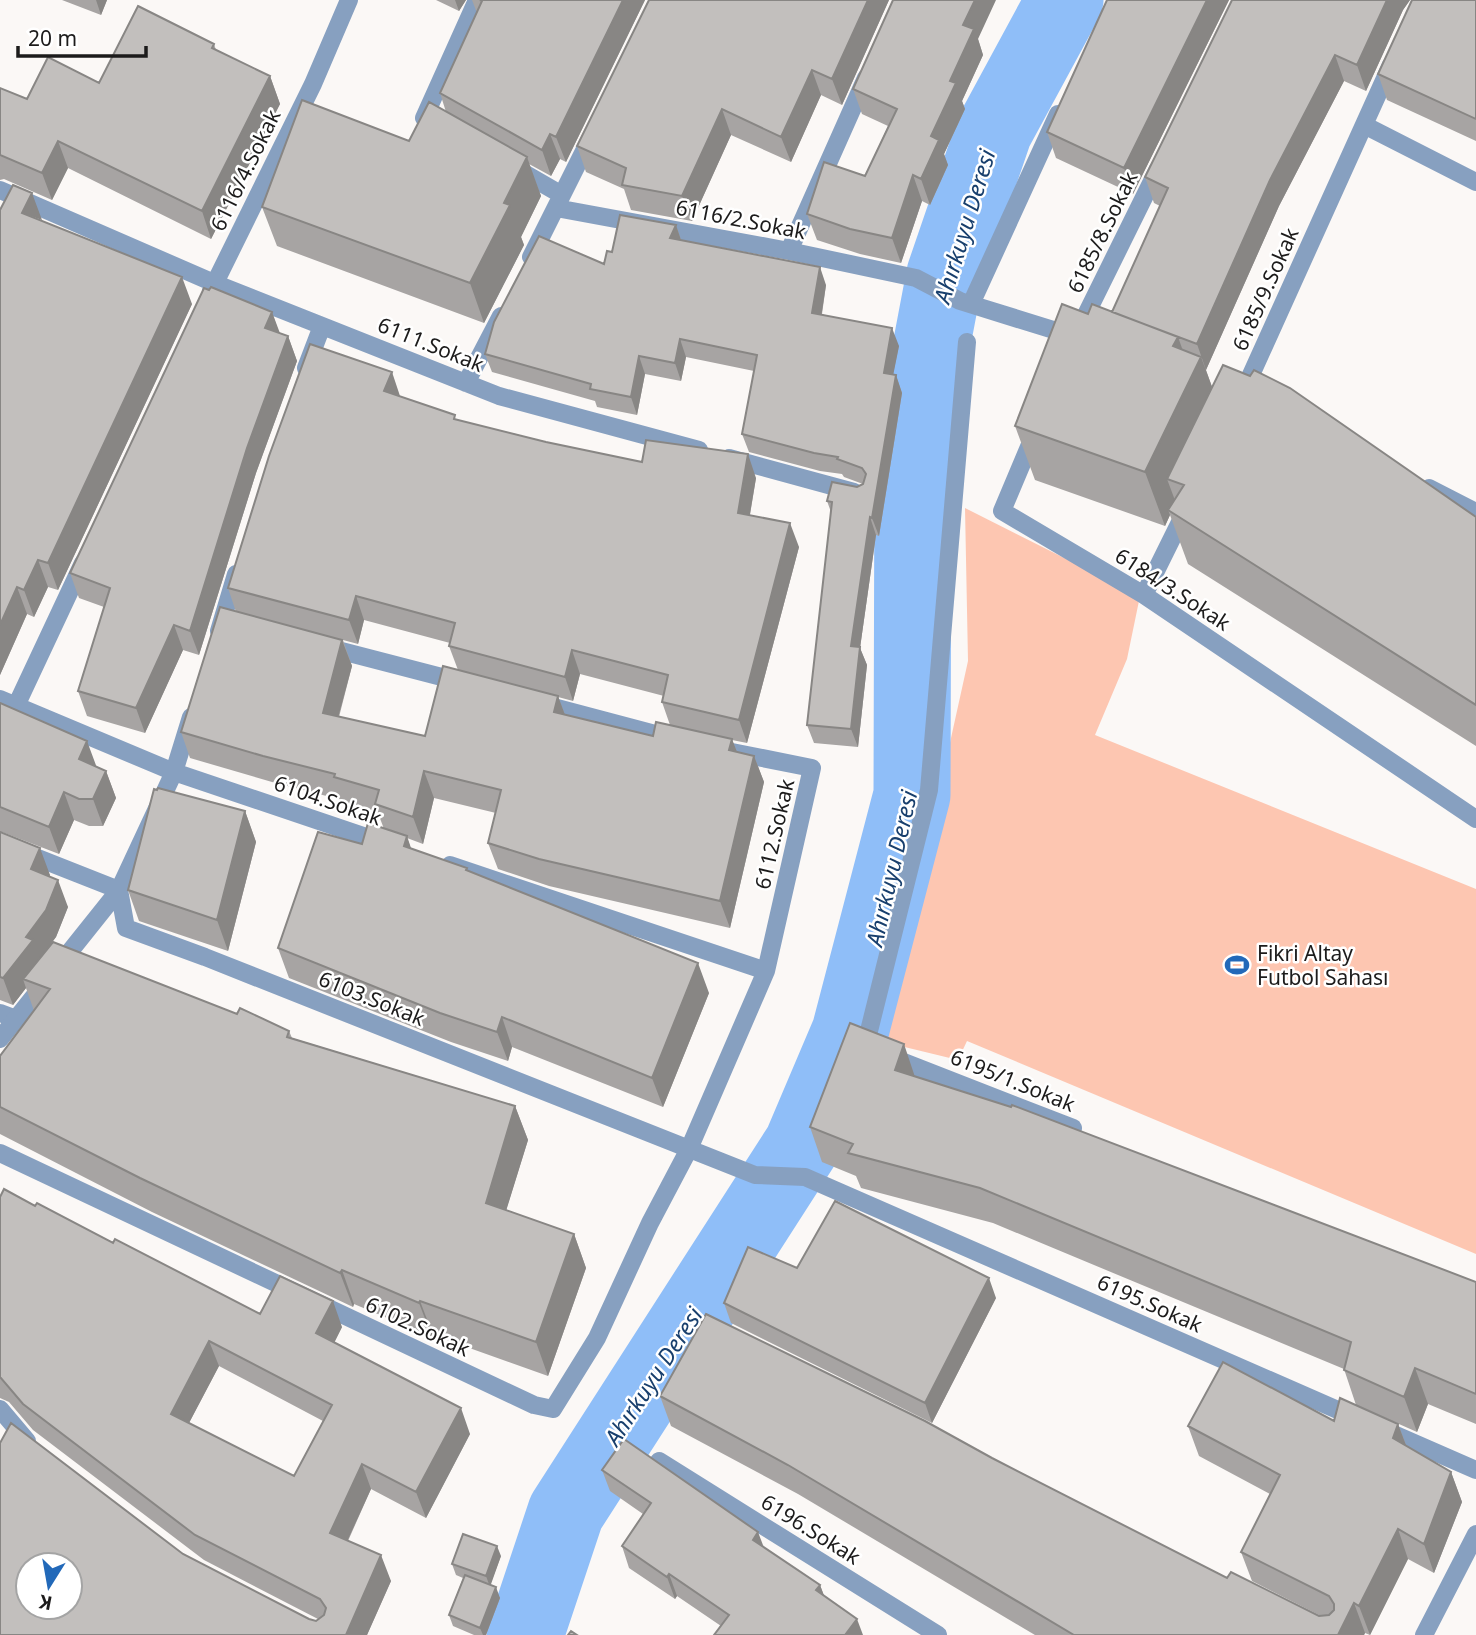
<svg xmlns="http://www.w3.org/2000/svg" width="1476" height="1635" font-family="'Noto Sans',sans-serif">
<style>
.green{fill:#fdc6b1}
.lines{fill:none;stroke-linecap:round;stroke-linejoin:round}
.river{stroke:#8fbef8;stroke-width:77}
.lane{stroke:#87a0c0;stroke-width:18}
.street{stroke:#87a0c0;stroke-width:18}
.wall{fill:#a7a4a3;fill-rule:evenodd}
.shaded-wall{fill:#888684}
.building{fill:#c2bfbd;stroke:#888684;stroke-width:2;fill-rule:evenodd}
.labels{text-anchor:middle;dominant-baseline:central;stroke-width:5;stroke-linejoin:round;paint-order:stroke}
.street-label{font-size:21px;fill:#1c1b1b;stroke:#fff}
.poi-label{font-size:21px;fill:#1c1b1b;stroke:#fff;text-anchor:start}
.water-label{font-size:23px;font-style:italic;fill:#183f6d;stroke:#fff}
</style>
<rect width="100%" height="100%" fill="#fbf8f6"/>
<!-- green -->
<path class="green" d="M965,508L1140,596L1127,659L1095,735L1476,889V1254L967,1041L958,1060L884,1042L968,661Z"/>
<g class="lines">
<!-- river -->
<path class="river" d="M525,1635L566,1512L802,1145L850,1032L912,795L913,443L945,274L994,131L1065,0"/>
<!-- lane -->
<path class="lane" d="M0,1013L16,1019"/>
<!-- street -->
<path class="street" d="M431,122L424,118L477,0
M1364,125L1476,182
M517,169L562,195
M0,190L214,283L499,396L699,450
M556,208L789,251L916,278L960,301L1060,332L1074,333
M789,251L866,78
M531,257L592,135
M211,291L313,84L349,0
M971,304L1058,114
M1076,335L1158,169
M967,342L929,790L865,1047L1073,1128
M306,368L322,326
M466,383L501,316
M1241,397L1391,65
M1034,435L1002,511L1144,595L1476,819
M729,458L854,492
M1429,488L1476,512
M1144,595L1186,510
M219,631L236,574
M326,647L461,682
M0,699L174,772L387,844
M542,704L674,739
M16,706L83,563
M0,843L119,890L126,928L205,957L755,1175L805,1177L1356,1418
M450,865L766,971
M0,1039L119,890L174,772L191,717
M0,1153L534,1405L553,1409L597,1338L650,1223L689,1149L766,971L812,768L732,752
M0,1409L27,1441
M1382,1429L1476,1470
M659,1461L938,1635
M1424,1635L1476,1534"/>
</g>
<!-- wall -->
<path class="wall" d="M62,0H107L101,15Z
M436,0H466L459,11Z
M472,0H645L566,162L560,159L551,176L529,164L541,196L521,237L524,245L484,323L277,246L262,207L409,141L446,112L440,93L477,13Z
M649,0H889L842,105L821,95L791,162L731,135L692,221L631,210L624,189L586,172L577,146Z
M1107,0H1229L1133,194L1056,158L1047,132Z
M1232,0H1410L1403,10L1366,91L1344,81L1279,206L1206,370L1212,387L1476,517V746L1188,564L1170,515L1165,526L1035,480L1015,426L1088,314L1112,312L1160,206L1154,203L1145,177Z
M1476,0V141L1387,100L1378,74Z
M978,39L983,55L962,101L965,109L944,154L948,165L930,205L922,201L901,263L860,254L817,240L807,214L865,176L888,126L862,114L853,89Z
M214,44L216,50L270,76L280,104L211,239L68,168L52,200L4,179L0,180V88L27,99L99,83Z
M0,210L41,221L192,304L58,590L48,587L34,617L27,614L0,675Z
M676,225L681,240L826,285L822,314L899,346L893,374L896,375L902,393L879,536L876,535L860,648L867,665L858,747L814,743L807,725L831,512L827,501L863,484L844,477L842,474L820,471L749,452L742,434L754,371L686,357L681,381L645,374L637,415L597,407L595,401L492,372L485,354L604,264L612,252Z
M272,312L279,333L288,336L297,361L256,473L199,655L183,650L145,733L87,716L78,691L104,607L79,598L70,573Z
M400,396L457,420L546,442L642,462L756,478L750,515L799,547L747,743L732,740L737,752L754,756L764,782L730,928L549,886L498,869L488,843L496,813L434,798L423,844L407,838L411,849L468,871L709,993L663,1107L512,1047L508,1061L451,1042L289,978L278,948L362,844L384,829L378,813L343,803L342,800L272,782L190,758L181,732L236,612L228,588ZM364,620L450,643L449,646L458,670L425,736L339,717L352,666L343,640L358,644ZM580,674L664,696L662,702L670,725L653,736L565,715L558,697L573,701Z
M0,703L96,766L106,771L116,798L103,826H89L74,820L59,854L2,832L50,875L49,877L68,907L56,937L48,947L237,1014L289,1031L292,1038L515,1106L528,1140L506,1210L574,1234L586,1268L548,1376L433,1335L432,1337L354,1304L353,1307L152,1212L0,1134V1056L34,1011L26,988L13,1005L0,1000Z
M245,811L256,842L228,951L139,921L128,890Z
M915,1077L1476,1282V1424L1428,1404L1417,1432L1356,1405L1344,1369L993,1223L861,1188L856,1176L822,1162L810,1127Z
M0,1197L35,1206L260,1314L342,1327L334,1343L470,1434L426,1518L371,1489L348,1541L391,1581L367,1635H0L183,1554L309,1619L316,1621L318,1619L204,1560L33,1430L9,1402L0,1398ZM219,1366L323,1421L294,1476L189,1423Z
M797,1268L996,1298L932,1423L731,1323L724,1303Z
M660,1396L992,1458L1227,1578L1319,1616H1321L1252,1581L1241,1552L1270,1494L1199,1456L1188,1426L1334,1421L1398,1424L1406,1445L1451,1472L1462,1502L1434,1573L1408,1559L1370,1635L1365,1633L1364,1635H1035L798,1494L671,1426Z
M602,1470L763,1547L820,1585L824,1596L721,1626L677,1596L675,1599L629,1568L622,1546L643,1514L610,1491Z
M501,1556L490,1585L500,1598L486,1635H474L453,1626L449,1615L463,1578L456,1575L452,1564Z"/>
<!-- shaded-wall -->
<path class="shaded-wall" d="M96,0H107L101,15Z
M455,0H466L459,11Z
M623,0H645L566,162L556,137Z
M868,0H889L842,105L832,79Z
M975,0H996L978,39L983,55L962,101L965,109L944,154L948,165L930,205L921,179L931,136L950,81L963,25Z
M1207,0H1229L1133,194L1124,168Z
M1387,0H1410L1403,10L1366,91L1357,65Z
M1335,55L1344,81L1279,206L1206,370L1197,344L1270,180Z
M812,70L821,95L791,162L781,137Z
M270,76L280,104L211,239L202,211Z
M722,109L731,135L692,221L682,196Z
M550,134L560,159L551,176L542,150Z
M58,141L68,168L52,200L42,173Z
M527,157L541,196L521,237L524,245L484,323L470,283L504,203Z
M913,175L922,201L901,263L892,238Z
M32,193L42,220L22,213Z
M676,225L682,243L670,238Z
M820,267L826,285L819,331L812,313Z
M182,277L192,304L58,590L48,563Z
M272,312L281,336L265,328Z
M892,328L899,346L890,391L884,373Z
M288,336L297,361L256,473L199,655L190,631L247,448Z
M1178,337L1192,376L1201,357L1221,411L1184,485L1167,479L1176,503L1168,510L1170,515L1165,526L1145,472L1173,346Z
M680,339L686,357L681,381L675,363Z
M639,356L645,374L637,415L631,397Z
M392,372L400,396L384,391Z
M896,375L902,393L879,536L872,518Z
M748,454L756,478L746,537L738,513Z
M870,517L876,535L860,648L867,665L858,747L851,729V646Z
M790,523L799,547L747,743L739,720Z
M38,560L48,587L34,617L24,590Z
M17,587L27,614L0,675V625Z
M356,596L364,620L358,644L349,620Z
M174,625L183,650L145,733L136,708Z
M342,640L352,666L332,740L323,713Z
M572,650L580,674L573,701L565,677Z
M558,696L568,723L554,712Z
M732,739L742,765L729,750Z
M87,741L97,768L79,759Z
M754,756L764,782L730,928L720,901Z
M106,771L116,798L103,826L93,799Z
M424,771L434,798L423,844L413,817Z
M64,792L74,820L59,854L49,827Z
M245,811L256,842L228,951L217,920Z
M407,836L417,866L404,846Z
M40,848L50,875L41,897L31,869Z
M58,880L68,907L56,937L40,959L23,979L26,988L13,1005L3,978Z
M698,963L709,993L663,1107L652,1078Z
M502,1017L512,1047L508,1061L497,1032Z
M904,1044L916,1080L895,1070Z
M515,1106L528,1140L498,1237L486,1203Z
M574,1234L586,1268L548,1376L536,1342Z
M342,1270L354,1304L353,1307L340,1273Z
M989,1278L996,1298L932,1423L925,1403Z
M333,1301L342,1327L326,1359L316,1333Z
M420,1301L433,1335L432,1337L419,1303Z
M209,1341L219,1366L180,1440L171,1414Z
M1415,1368L1428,1404L1417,1432L1404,1397Z
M461,1408L470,1434L426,1518L416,1492Z
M1398,1424L1409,1453L1393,1438Z
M362,1464L371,1489L339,1559L330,1533Z
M1451,1472L1462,1502L1434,1573L1424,1544Z
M1398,1529L1408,1559L1370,1635L1359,1606Z
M758,1532L766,1553L753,1540Z
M497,1546L501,1556L490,1587L486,1576Z
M381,1555L391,1581L367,1635H346Z
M669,1574L677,1596L675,1599L667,1577Z
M820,1585L828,1606L816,1590Z
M496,1587L500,1598L486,1635H483L480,1628Z
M1354,1603L1365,1633L1364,1635H1338Z
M857,1619L863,1635H845Z"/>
<!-- building -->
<path class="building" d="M480,0H623L556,137L550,134L542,150L440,93L482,1Z
M649,0H868L832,79L812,70L781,137L722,109L682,196L622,185L626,168L577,146Z
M893,0H975L963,25L974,29L950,81L956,83L931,136L939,140L921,179L913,175L892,238L850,229L807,214L824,162L865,176L897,109L853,89Z
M1107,0H1207L1124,168L1047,132Z
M1232,0H1387L1357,65L1335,55L1270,180L1197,344L1112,312L1168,188L1145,177Z
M1412,0H1476V119L1378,74Z
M138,6L214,44L212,48L270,76L202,211L58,141L42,173L0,155V88L27,99L48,57L99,83Z
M302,100L409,141L429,102L527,157L504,203L510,205L470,283L262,207Z
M13,185L32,193L22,213L182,277L48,563L38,560L24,590L17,587L0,625V210Z
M620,215L676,225L670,238L820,267L812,313L892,328L884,373L896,375L872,518L870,517L851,646L860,647L851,729L807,725L832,502L827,501L832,482L857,487L863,484L866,474L862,468L837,459L838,457L814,453L742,434L757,355L680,339L675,363L639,356L631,397L590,389L591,384L485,354L494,322L539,236L604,264L607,251L612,252Z
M211,287L272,312L265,328L288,336L247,448L190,631L174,625L136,708L78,691L110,588L70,573L204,288L209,290Z
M1062,304L1088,314L1092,304L1178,337L1173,346L1201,357L1145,472L1015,426Z
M310,344L392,372L384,391L455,415L454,419L546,442L642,462L646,440L748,454L738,513L790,523L739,720L662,702L668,675L572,650L565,677L449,646L455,623L356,596L349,620L228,588L269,456Z
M1223,365L1250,376L1254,370L1290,388L1476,517V705L1168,510L1184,485L1167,479Z
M220,607L342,640L323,713L425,736L443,666L558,696L554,712L653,736L656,722L732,739L729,750L754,756L720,901L539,859L488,843L501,790L424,771L413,817L375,804L379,790L334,777L335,774L263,756L181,732Z
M0,703L87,741L79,759L106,771L93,799H79L64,792L49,827L0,807Z
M158,788L245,811L217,920L128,890L154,789L157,790Z
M368,823L407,836L404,846L467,868L466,870L698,963L652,1078L502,1017L497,1032L440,1013L278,948L318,832L362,844Z
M0,832L40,848L31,869L58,880L46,910L26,937L33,940L3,978L0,977Z
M53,942L237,1014L240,1008L289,1031L287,1037L515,1106L486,1203L574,1234L536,1342L420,1301L419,1303L342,1270L340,1273L140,1178L0,1107V1056L50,989L23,979Z
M850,1023L904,1044L895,1070L1011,1107L1012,1105L1476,1282V1394L1415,1368L1404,1397L1344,1370L1351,1342L980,1188L848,1153L853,1144L810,1127Z
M4,1189L35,1206L37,1203L113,1243L115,1239L260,1314L280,1276L333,1301L316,1333L461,1408L416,1492L362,1464L330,1533L381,1555L346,1635H0V1443L11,1423L183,1554L309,1619L316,1621L324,1615L326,1608L320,1599L195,1535L23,1404L0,1377V1197ZM209,1341L332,1405L294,1476L171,1414ZM28,1565H70V1607H28Z
M835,1201L989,1278L925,1403L724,1303L748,1247L797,1268Z
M706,1314L925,1421L992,1458L1227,1578L1231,1572L1319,1616L1329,1615L1334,1610V1604L1329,1596L1241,1552L1280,1475L1188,1426L1223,1362L1334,1421L1340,1398L1398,1424L1393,1438L1451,1472L1424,1544L1398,1529L1359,1606L1354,1603L1338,1635H1074L788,1465L660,1396Z
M624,1439L758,1532L753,1540L820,1585L816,1590L857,1619L845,1635H714L729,1615L669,1574L667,1577L622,1546L651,1503L602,1470Z
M463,1534L497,1546L486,1576L452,1564Z
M465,1575L496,1587L480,1628L449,1615Z
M571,1631L577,1635H568Z"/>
<!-- icons -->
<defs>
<g id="stadium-bare" transform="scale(1.89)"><path d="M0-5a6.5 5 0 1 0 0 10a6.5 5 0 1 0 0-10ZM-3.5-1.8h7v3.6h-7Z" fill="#2269b9" stroke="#fff" stroke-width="2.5" paint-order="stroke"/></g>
</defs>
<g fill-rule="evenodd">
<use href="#stadium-bare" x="1237" y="965"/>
</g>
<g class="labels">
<!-- street labels -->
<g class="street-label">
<text transform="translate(245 170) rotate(-64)">6116/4.Sokak</text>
<text transform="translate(741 219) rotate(11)">6116/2.Sokak</text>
<text transform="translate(1102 232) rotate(-64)">6185/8.Sokak</text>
<text transform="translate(1265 289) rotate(-66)">6185/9.Sokak</text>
<text transform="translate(431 344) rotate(22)">6111.Sokak</text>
<text transform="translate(1173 589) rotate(33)">6184/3.Sokak</text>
<text transform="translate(328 800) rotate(19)">6104.Sokak</text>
<text transform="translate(774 834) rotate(-77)">6112.Sokak</text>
<text transform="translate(372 998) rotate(22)">6103.Sokak</text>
<text transform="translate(1013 1080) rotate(22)">6195/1.Sokak</text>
<text transform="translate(1150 1303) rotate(24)">6195.Sokak</text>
<text transform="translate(418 1326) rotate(25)">6102.Sokak</text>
<text transform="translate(811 1529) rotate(32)">6196.Sokak</text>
</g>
<!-- poi labels -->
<g class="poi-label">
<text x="1257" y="953">Fikri Altay<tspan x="1257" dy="24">Futbol Sahası</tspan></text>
</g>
<!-- water labels -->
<g class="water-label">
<text transform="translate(964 226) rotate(-73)">Ahırkuyu Deresi</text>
<text transform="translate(891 868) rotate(-77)">Ahırkuyu Deresi</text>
<text transform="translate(653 1376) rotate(-57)">Ahırkuyu Deresi</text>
</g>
</g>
<!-- north arrow -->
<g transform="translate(49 1586) rotate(191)"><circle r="33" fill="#ffffff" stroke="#a4a4a4" stroke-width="2"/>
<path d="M0-5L12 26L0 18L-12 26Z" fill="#2269b9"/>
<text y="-10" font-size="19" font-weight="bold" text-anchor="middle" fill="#1c1b1b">K</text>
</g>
<!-- scale -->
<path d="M18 46v10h128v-10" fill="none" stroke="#1c1b1b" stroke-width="3.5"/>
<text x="28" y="46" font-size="21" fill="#1c1b1b" stroke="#ffffff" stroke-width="5" paint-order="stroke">20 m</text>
</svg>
